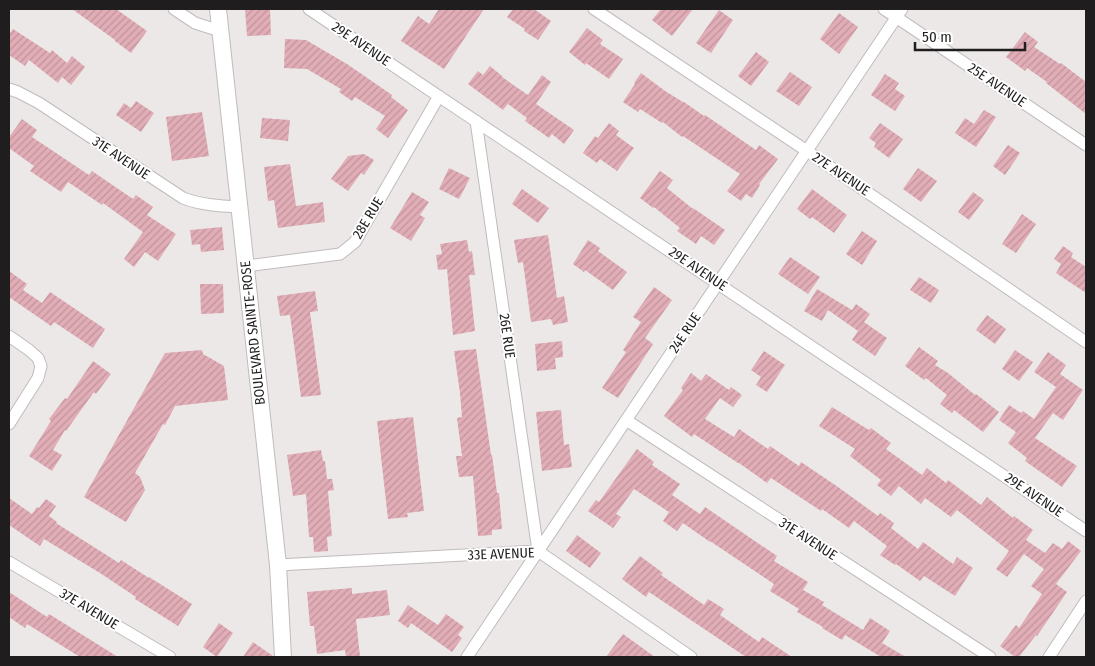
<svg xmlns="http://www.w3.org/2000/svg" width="1095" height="666" font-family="'Fira Sans Condensed',sans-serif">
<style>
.building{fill:url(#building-hatch)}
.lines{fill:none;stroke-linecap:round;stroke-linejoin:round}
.street-casing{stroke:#c0bbbc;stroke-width:13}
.secondary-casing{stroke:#c0bbbc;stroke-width:18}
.street{stroke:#fff;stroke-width:11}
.secondary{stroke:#fff;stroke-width:16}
.labels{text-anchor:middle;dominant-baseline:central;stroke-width:4;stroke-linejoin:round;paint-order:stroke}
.street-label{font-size:14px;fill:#1f1d1d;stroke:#fff}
</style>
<defs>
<pattern id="building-hatch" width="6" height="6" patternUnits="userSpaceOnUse" patternTransform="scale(1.25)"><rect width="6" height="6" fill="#e1adb6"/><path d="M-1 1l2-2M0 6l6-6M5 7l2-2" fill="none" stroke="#c1949c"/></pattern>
</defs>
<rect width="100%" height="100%" fill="#ece8e8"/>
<!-- building -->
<path class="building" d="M72,9H116L147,31L131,53L115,41V40Z
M245,9H270L271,35L247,36Z
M439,9H484L444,69L401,41L418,16L429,24Z
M513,9H534L551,21L538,40L524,31L525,29L507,17Z
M661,9H693L672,36L652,20Z
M719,10L733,20L711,53L696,43Z
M839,13L858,27L839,54L820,39Z
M587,28L603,40L600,44L623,59L609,79L586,63L585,65L569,52Z
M13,29L50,53L52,50L67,63L72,56L85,67L71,85L62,77L58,83L29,60L25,66L9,55V35Z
M1025,32L1038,42L1034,47L1060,64L1061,63L1086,82V114L1046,83L1047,82L1027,68L1025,71L1006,57Z
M285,39L306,40L347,64L392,95L391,97L408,110L388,138L376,129L385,116L355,97L352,101L339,92L341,89L307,69L284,68Z
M756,52L769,62L751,86L738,76Z
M490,66L502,76V77L528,95L542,75L551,82L536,104L574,130L564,144L552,134L549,138L525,121L527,118L508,104L503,110L468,84L478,71L483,75Z
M790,72L812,87L799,106L776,91Z
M641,73L665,91L683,102H684L704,116L705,115L756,150L759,145L778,159L759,184L760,185L752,198L746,194L741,201L727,191L740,174L683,136L682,137L663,122L662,123L640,109L638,112L623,102L635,84L634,83Z
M885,74L899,83L895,89L905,96L895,111L871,95Z
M136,101L154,113L141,132L116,115L124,103L131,108Z
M984,110L996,117L976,147L955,133L965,118L974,124Z
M202,112L209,156L172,161L166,117Z
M262,118L290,120L288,141L260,138Z
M22,119L37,130L32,137L89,175L92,171L133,199L136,195L153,207L147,215L176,234L158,261L145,252L134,267L124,259L143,232L103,203L102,205L68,182L61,192L30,171L34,166L9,148V137Z
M609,123L619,131L616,135L634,148L617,171L600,159L597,163L583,153L595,136L598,138Z
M880,123L903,139L889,158L874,147L876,143L869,138Z
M1008,145L1020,153L1005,175L993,166Z
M364,154L374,160L364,175L361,173L348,191L331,179L348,156Z
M290,164L296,206L323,202L325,222L278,228L274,200L268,201L264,167Z
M449,168L470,178L459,199L439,189Z
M918,168L937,181L921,202L903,189Z
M660,171L673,180L667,188L693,209V208L725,230L714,245L701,236L696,244L677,231L680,228L654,207L653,208L640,198Z
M522,189L549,208L538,223L512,204Z
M812,189L847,215L834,233L812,217L810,219L797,209Z
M412,192L429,202L420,215L425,218L411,241L390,228Z
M973,192L984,200L969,220L958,212Z
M1022,214L1036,224L1016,253L1002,244Z
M222,227L224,250L201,252L200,244L192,245L190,230Z
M862,231L877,241L862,265L846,254Z
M548,235L557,298L564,296L568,322L553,325L551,319L531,322L523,262L518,263L514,240Z
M467,240L469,252L472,251L475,275H469L475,331L453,335L447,269L438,270L436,255L442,254L440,244Z
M588,240L600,248L598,251L627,272L613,290L585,270L584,272L573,264Z
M1063,246L1073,253L1071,257L1086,267V293L1056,273L1061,264L1054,259Z
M790,257L820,277L808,294L778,274Z
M9,271L27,284L23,290L42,303L50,292L105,329L93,348L54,322L51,326L9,297Z
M919,277L939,290L931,303L910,290Z
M200,284H223L224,313L201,314Z
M654,287L672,300L645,338L653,344L618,398L602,388L626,352L623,350L641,322L633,317Z
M817,289L852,310L856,304L870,314L864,322L887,338L875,356L852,340L858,331L828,310L822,321L804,311Z
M315,291L318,311L310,312L321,395L301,397L290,315L280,316L277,296Z
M987,315L1006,329L995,344L976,330Z
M562,341L563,357L555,358L556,369L537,371L535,344Z
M919,347L938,361L935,365L948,373L975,395L976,394L999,412L983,432L954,410L952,413L940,404L947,395L926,378L924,380L905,366Z
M476,349L491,455H492L497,493H499L502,529L492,530V535L478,536L473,476L459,477L456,456H462L457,418L462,417L460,393L454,351Z
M202,350L203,354L224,366L228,400L175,406L165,425L163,424L135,473L140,477L145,490L126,522L84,497L165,353Z
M1015,350L1033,362L1019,381L1002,369Z
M764,351L785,365L767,392L756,385L761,377L751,370Z
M1048,352L1066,365L1060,374L1083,390L1063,420L1053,413L1035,438L1077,466L1062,487L1025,461L1027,458L1008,443L1016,432L999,420L1009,405L1021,413L1023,411L1034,419L1056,387L1034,372Z
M93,361L111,374L96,394L94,392L66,431L65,430L53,450L62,455L52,471L29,456L51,421L49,419L65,398L67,399Z
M691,373L701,381L706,374L729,390L731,387L742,395L733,407L720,398L705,419L734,437L739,429L768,449L770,446L799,466L801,462L838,487L878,516L880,513L894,523L891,528L918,549L923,542L953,564L957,557L973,568L955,596L924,576L920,581L896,564L895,565L880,555L887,546L854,521L849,528L822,509L821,511L771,478L767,483L739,463H738L694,434L692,437L664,416L683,390L681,388Z
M832,407L869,430L871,428L891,443L886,449L922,475L927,468L946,483L948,480L981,505L987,497L1013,518L1014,516L1033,530L1026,540L1045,553L1053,543L1062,549L1068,541L1081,551L1056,584L1067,592L1037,636L1036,635L1019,657H1015L1000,646L1016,625L1019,628L1042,594L1031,586L1044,569L1024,554L1007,577L996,569L1009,551L957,510L951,517L925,498L921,504L899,486L891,496L877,485L881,480L850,456L855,449L819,426Z
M561,410L564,445L569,444L572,467L542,471L536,412Z
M413,417L424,511L407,513L408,517L388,519L377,421Z
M637,449L654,462L652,465L680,484L672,495L700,514L705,507L777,556L774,561L808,582L803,590L824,602L822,605L863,630L870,618L890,631L882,643L906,657H881L845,635L842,640L822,628L823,627L797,612L799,609L770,591L774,584L710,541V542L683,523L677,531L663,521L669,512L634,489L616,514L621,517L613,528L588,511L596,500L599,502Z
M321,450L323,461H325L327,479H332L334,490L328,491L332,536L327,537L328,551L314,552L313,537H309L306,494L293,496L287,455Z
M9,498L32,514L37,507L39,508L46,499L56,506L49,516L57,522L56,523L119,563L121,560L149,578V577L192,604L178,626L135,599L136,597L100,573L44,539L40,546L9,525Z
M577,535L601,553L590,568L566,551Z
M640,556L663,573L661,575L704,605L708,599L724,609L720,615L759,642L762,637L792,657H746L649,592L646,597L622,579Z
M352,588V594L387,590L390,615L356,619L360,656L346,657L345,650L317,654L314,626H310L307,592Z
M9,592L47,617L49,614L118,657H80L27,624L25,628L9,617Z
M408,605L438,625L446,614L464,627L458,635L462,638L452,652L411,623L408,628L398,621Z
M219,623L233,633L217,657L203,647Z
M623,634L655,657H606Z
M253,642L273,656V657H243Z"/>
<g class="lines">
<!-- street casing -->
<g class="street-casing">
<path id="street" d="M174,9L195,23L220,31
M309,9L1086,531
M594,9L807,151L1086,342
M884,9L1086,145
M9,89L18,92L39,103L183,198C201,205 220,206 240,207
M476,121L538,551
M246,266L340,254L355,242L439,96
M9,336L29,350L38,358L41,366L38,378L9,424
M626,420L990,657
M9,562L170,657
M278,565L538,551L691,657
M467,657L902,9
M1049,657L1086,601"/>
</g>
<!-- secondary casing -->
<g class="secondary-casing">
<path id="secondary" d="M218,9L278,565L283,657"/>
</g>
<!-- street -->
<use href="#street" class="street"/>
<!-- secondary -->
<use href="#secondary" class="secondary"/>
</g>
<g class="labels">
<!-- street labels -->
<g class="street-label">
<text transform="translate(361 44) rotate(34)">29E AVENUE</text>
<text transform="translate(997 85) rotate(34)">25E AVENUE</text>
<text transform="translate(121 158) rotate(34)">31E AVENUE</text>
<text transform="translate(841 174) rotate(34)">27E AVENUE</text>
<text transform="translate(368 218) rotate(-59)">28E RUE</text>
<text transform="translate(698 269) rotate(34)">29E AVENUE</text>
<text transform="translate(253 333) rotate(-96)">BOULEVARD SAINTE-ROSE</text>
<text transform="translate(685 333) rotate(-56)">24E RUE</text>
<text transform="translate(507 336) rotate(82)">26E RUE</text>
<text transform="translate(1034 495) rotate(34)">29E AVENUE</text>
<text transform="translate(808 539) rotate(33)">31E AVENUE</text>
<text transform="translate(501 554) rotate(-2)">33E AVENUE</text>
<text transform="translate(89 609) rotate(31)">37E AVENUE</text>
</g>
</g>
<!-- border -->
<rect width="1095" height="666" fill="none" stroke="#1f1d1d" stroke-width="20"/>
<!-- scale -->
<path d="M915 42v8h110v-8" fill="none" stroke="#1f1d1d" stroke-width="2.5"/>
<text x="922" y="42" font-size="15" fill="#1f1d1d" stroke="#ffffff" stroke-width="4" paint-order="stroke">50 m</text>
</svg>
